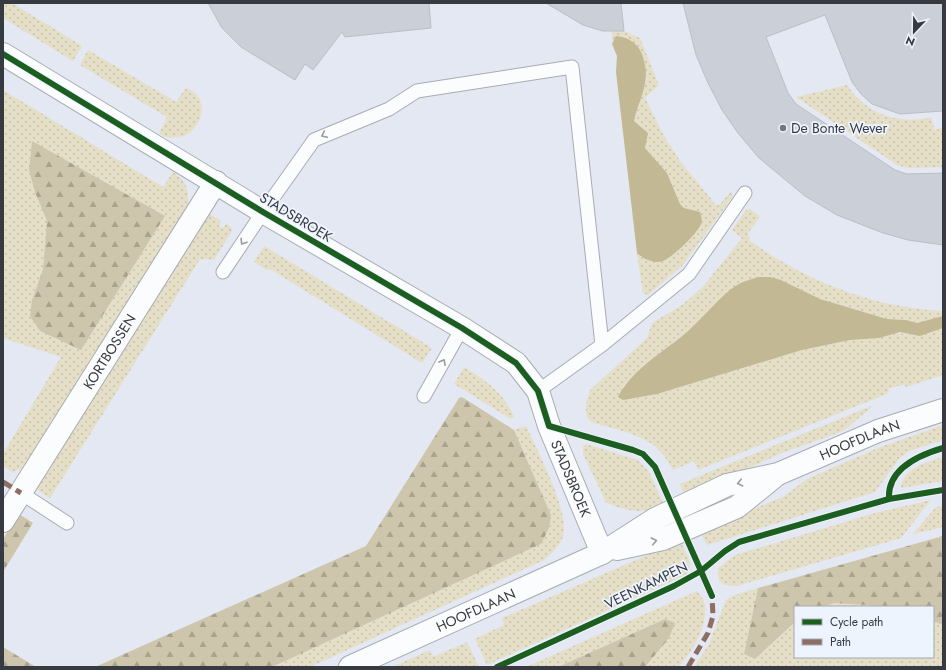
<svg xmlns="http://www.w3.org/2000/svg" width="946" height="670" font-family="Jost,sans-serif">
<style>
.grass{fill:url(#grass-dots);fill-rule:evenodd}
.forest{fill:url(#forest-firs)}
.water{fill:#c3b894}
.building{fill:#cbcfd7;stroke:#babec5}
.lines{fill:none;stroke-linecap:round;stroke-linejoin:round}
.service-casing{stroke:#a8acb3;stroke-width:15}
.minor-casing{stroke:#a8acb3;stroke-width:24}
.tertiary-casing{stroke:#a8acb3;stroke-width:24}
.service{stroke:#fbfcfd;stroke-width:13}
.minor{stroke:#fbfcfd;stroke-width:22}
.tertiary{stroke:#fbfcfd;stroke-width:22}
.quiet{stroke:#8d6e63;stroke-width:5;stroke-dasharray:10 5;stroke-linecap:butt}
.cycleway-casing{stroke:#eef4fe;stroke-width:8}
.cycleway{stroke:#1b5e20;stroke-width:6}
.oneway{stroke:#999c9f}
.poi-dot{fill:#73787f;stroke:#eef4fe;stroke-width:1.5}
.labels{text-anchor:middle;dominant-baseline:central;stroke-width:3.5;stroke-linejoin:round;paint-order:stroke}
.poi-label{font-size:14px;fill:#373b41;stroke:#eef4fe;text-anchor:start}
.street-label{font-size:14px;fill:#373b41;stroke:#eef4fe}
</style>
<defs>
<pattern id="grass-dots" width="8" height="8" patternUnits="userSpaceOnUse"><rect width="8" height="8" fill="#e5dfc8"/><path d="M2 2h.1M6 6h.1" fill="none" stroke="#c5c0ad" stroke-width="1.8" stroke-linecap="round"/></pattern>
<pattern id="forest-firs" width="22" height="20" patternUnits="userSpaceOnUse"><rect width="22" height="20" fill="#cec6ac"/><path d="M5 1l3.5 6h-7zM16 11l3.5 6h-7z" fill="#a8a28e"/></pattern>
</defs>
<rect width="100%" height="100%" fill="#e3e8f2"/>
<!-- grass -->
<path class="grass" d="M3,3H12L82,46L73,61L3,18Z
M612,31H624L640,38L659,85L645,98L664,136L680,161L716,205H719L731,192L732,193L733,196L682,266L648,295L643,293L637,253L641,257L663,261L690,239L693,210L684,208L680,204L667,173L645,148L644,129L634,121L647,78L613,40L612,44Z
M88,50L176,102L186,88C218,98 197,152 159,134L167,117L80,65Z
M847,85C867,115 898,125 932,117L931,118L935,130L943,127V167L908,168L897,165L796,97Z
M3,90L163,187L173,172C189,183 187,189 189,208L27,467L12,472L3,466V454L61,357L3,338ZM32,142L81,350L32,300L43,269L47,221L29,170Z
M750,209L760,217L748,233L750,241C808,282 872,307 943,311V316L917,323L906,320L887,319L820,299L781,280L738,284L687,332L656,356L623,387L634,398L657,394L802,350L850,340L879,338L894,333L928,334L943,328V375L906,387L904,384L888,389L889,393L698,470L694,461L673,470C658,440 639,436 609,427C602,425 594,424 589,420C583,410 587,400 590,390L647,338L652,323L682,305L703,287L742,238L732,230L746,210Z
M210,214L221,221L219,226L223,228L226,224L231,227L232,231L214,260L200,259L50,498L34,488L207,216Z
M264,246L432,348L422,363L270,269L267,270L254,262Z
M464,367C485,380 504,393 514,417L511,419L454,384Z
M874,405L843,431L782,453L685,496L680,484Z
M943,425V440L909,451L899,459L875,492L707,545L700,531L783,497L807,479L878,448Z
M526,426C537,450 570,512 563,536C560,546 552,553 544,560L310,667H272L541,544L551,515L514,430Z
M586,444L638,460L649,472L664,505C644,514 625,512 606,502L583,454V446Z
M943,457V481L901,488C902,469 928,461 943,457Z
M931,500L901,538L737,586L724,585L719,581L718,568L735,555L875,513Z
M943,506V527L913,534L936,507Z
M680,541C685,551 696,567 685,575L487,665L475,639L504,625L502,618Z
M758,588L744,654L755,659L795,622V657H933V621L943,625V667H694L709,644L726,600L732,596Z
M697,591C700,595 704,600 705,605C707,628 693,651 678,667H645L648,662L665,619L558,667H526Z
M835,603L891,605L895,607H822Z
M467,642L479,667H392L430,650L433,657Z"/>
<!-- forest -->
<path class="forest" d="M32,141L165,216L81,350L40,331L30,316L32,300L43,269L47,221L35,192L29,170Z
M462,397L514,430L551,515L549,528L541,544L272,667H95L366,546L459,398Z
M19,514L33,523L3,572V539Z
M943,536V625L933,621V607H895L835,603L822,607H795V622L755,659L744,654L758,588Z
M665,619L675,623L669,638L645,667H558Z
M3,647L36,667H3Z"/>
<!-- water -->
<path class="water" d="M616,36C627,37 636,42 641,52C653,80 640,95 634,121L648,133L645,148L667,173L680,204L684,208L700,212C701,216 703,221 701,224C697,234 673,257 663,261C654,264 643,259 637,253L616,72L617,56L612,44Z
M757,277H770L781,280L820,299L887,319L906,320L917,323L943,316V328L920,336L900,332L879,338L850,340L802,350L657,394L623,400L618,397C633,368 664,352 688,331C704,317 720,296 737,285C743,281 751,280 757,277Z"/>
<!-- building -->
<path class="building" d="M208,3H429L431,28L345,37L342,32L313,70L305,64L295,80L241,47L222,28Z
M546,3H621L624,31H603L583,25Z
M683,3H943V111L900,114L872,104L861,94L852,82L825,15L766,37L788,93L796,104L895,170L907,174L943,173V245L908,240L883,233L837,215L805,196L759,158L738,133L722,110L708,83L696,55Z"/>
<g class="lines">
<!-- service casing -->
<g class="service-casing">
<path id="service" d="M223,272L263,212L314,140L389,109L417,91L572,67L602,345
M538,391L602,345L689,274L745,193
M424,396L462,328
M21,493L67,523"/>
</g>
<!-- minor casing -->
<g class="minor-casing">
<g id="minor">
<path id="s1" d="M3,54L263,212L462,328L516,363L538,391L549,426L602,553"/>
<path id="s2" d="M3,521L216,182"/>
</g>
</g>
<!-- tertiary casing -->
<g class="tertiary-casing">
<g id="tertiary">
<path d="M617,549L663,539L737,507L774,477"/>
<path id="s3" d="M350,667L602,553L655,519L727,485L778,474L878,431L943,410"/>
</g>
</g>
<!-- service -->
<use href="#service" class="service"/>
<!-- minor -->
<use href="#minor" class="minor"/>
<!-- tertiary -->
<use href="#tertiary" class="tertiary"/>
<!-- quiet -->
<path class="quiet" d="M3,482L21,493
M688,667L708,633L713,616L712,596"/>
<!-- cycleway casing -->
<g class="cycleway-casing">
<path id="cycleway" d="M3,54L263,212L462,328L516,363L538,391L549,426L633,450L643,454L655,467L712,596
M889,499C887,469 919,455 943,448
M497,667L674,586L701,571L725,551L739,542L889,499L943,490"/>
</g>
<!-- cycleway -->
<use href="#cycleway" class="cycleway"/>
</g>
<!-- one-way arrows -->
<defs><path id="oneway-chevron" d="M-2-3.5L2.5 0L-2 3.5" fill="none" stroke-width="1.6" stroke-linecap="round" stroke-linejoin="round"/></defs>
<g class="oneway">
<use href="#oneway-chevron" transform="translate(324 135) rotate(155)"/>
<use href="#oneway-chevron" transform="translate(243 242) rotate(123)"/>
<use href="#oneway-chevron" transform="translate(443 362) rotate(-61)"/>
<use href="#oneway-chevron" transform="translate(740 483) rotate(168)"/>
<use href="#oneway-chevron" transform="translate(654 541) rotate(-13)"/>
</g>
<!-- markers -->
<circle class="poi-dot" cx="783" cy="128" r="4"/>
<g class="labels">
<!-- poi labels -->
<g class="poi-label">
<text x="791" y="128">De Bonte Wever</text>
</g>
<!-- street labels -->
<g class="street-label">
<text transform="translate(296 217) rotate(31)">STADSBROEK</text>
<text stroke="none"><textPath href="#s2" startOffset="200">KORTBOSSEN</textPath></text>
<text stroke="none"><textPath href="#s3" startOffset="560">HOOFDLAAN</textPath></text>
<text stroke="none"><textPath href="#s1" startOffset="728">STADSBROEK</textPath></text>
<text transform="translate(646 585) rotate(-26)">VEENKAMPEN</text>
<text stroke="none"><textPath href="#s3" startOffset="138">HOOFDLAAN</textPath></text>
</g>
</g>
<!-- border -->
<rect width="946" height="670" fill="none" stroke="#373b41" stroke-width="8"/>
<!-- legend -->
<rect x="794" y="606" width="140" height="52" fill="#eef4fe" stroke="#a5aab2"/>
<rect x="802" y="619" width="20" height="6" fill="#1b5e20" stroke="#a5aab2"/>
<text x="830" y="626" font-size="12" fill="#373b41">Cycle path</text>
<rect x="802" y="639" width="20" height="6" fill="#8d6e63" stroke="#a5aab2"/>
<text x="830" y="646" font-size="12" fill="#373b41">Path</text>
<!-- north arrow -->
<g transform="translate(914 32) rotate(202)" stroke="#eef4fe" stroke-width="3" paint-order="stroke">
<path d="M0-3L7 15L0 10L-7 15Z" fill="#373b41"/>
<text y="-6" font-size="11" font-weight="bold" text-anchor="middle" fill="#373b41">N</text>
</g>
</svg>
